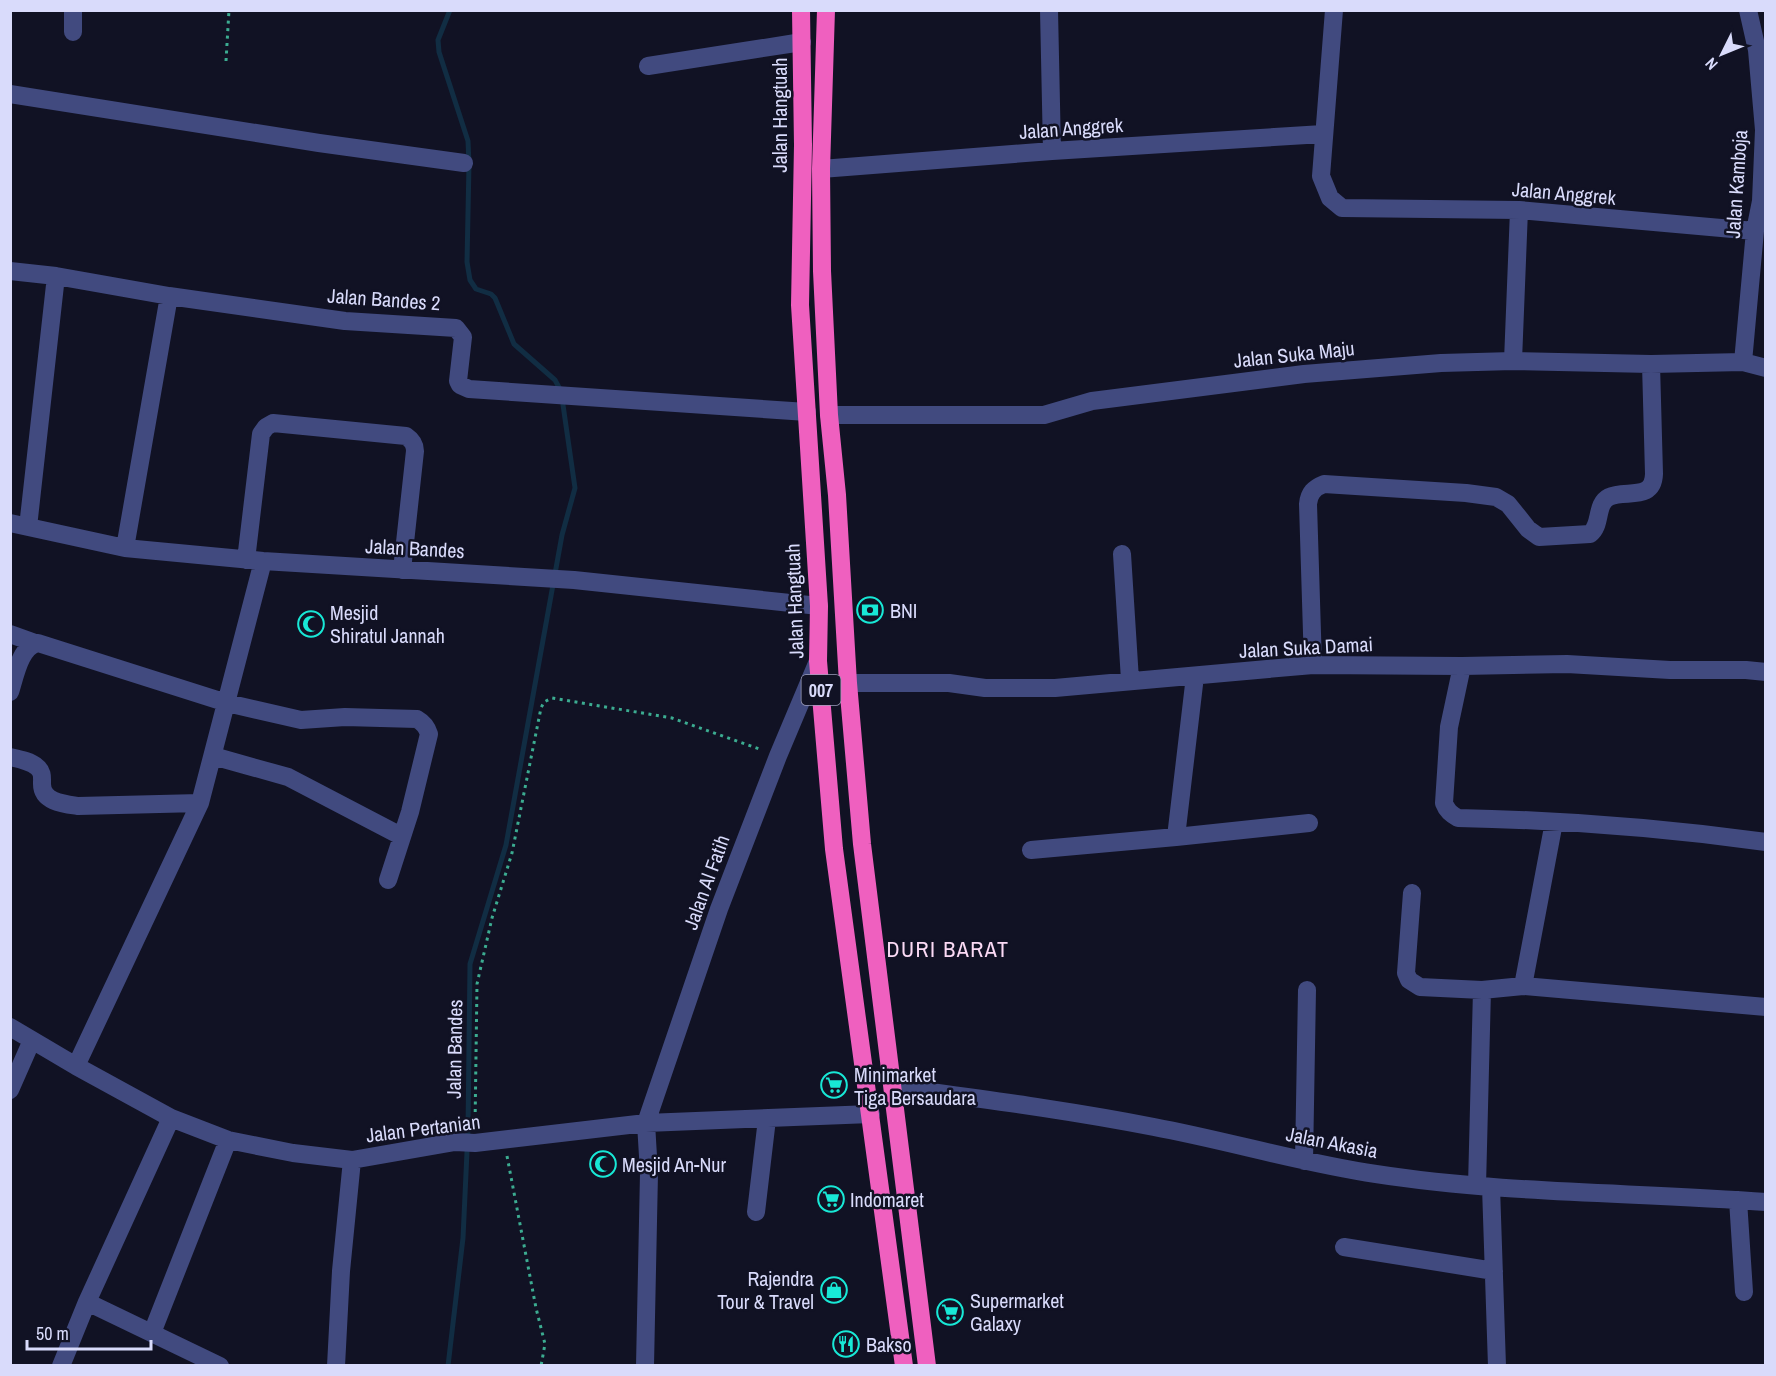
<svg xmlns="http://www.w3.org/2000/svg" width="1776" height="1376" font-family="'Archivo Narrow',sans-serif">
<style>
.lines{fill:none;stroke-linecap:round;stroke-linejoin:round}
.stream{stroke:#112d43;stroke-width:5}
.path{stroke:#3cac91;stroke-width:3;stroke-dasharray:3 4.5;stroke-linecap:butt}
.minor{stroke:#414a7f;stroke-width:18}
.highway{stroke:#ef60bf;stroke-width:18}
.labels{text-anchor:middle;dominant-baseline:central;stroke-width:5;stroke-linejoin:round;paint-order:stroke}
.shield{fill:#111224;stroke:#9d9fba;stroke-width:1.5}
.shield-label{font-size:18px;font-weight:bold;fill:#d9dbfb}
.street-label{font-size:20px;fill:#d9dbfb;stroke:#111224}
.poi-label{font-size:20px;fill:#d9dbfb;stroke:#111224;text-anchor:start}
.quarter-label{font-size:22px;letter-spacing:1.5px;fill:#fbdaf5;stroke:#111224}
</style>
<rect width="100%" height="100%" fill="#111224"/>
<g class="lines">
<!-- stream -->
<path class="stream" d="M448,1366L463,1238L468,1130L470,964L506,845L562,535L575,488L561,391L555,380L514,344L495,298L491,294L476,289L470,280L467,262L469,164L468,141L439,52L438,40L450,10"/>
<!-- path -->
<path class="path" d="M226,61L229,10
M475,1127L477,984L492,918L512,853L541,708L544,702L552,698L672,718L762,750
M507,1156L536,1308L545,1344L541,1366"/>
<!-- minor -->
<path class="minor" d="M1049,10L1052,151
M1334,10L1321,176L1330,198L1342,208L1519,210L1755,231
M73,32V10
M648,66L802,42
M10,94L319,143L464,163
M821,169L1052,151L1323,134
M10,271L56,276L169,296L345,321L456,328L463,337L458,381L460,385L469,389L807,412
M1513,361L1519,210
M1743,362L1755,231L1761,201L1764,130L1757,50L1748,10
M829,415H1044L1092,401L1304,374L1441,363L1513,361L1651,364L1743,362L1766,368
M10,523L125,548L263,561L574,580L819,606
M28,527L56,276
M125,548L169,296
M1122,554L1130,680
M246,560L261,434L266,427L273,423L406,436C412,440 415,444 415,451L402,570
M10,634L35,643
M1313,665L1308,504C1309,493 1314,488 1324,484L1466,493L1496,497L1508,504L1528,529L1539,537L1590,534C1602,525 1595,504 1609,497C1625,489 1653,502 1654,474L1651,364
M1462,666L1449,727L1444,803C1447,811 1451,814 1458,818C1560,820 1664,828 1766,842
M848,683H949L985,688H1055L1313,665L1462,666L1567,664L1670,670H1746L1766,672
M10,692C15,677 20,646 38,643L227,703L301,720L345,717L417,719C424,723 427,727 429,734L410,812L388,880
M213,756L288,777L401,836
M10,757C19,759 30,761 37,767C43,772 42,777 42,784C42,802 64,804 78,806L200,803
M1176,837L1309,823
M1031,850L1176,837L1195,676
M1412,893L1406,973L1409,980L1420,987L1482,990
M1523,986L1554,822
M10,1027L76,1066L171,1118L228,1140L293,1153L352,1160L455,1142L475,1143L646,1123L871,1114
M76,1066L200,803L263,561
M894,1087C981,1099 1068,1110 1154,1127C1229,1141 1301,1163 1376,1174C1505,1194 1636,1192 1766,1202
M10,1090L32,1040
M1304,1161L1307,990
M1477,1186L1482,990L1523,986L1766,1007
M1491,1187L1497,1366
M1738,1200L1744,1292
M756,1212L767,1119
M1344,1247L1494,1271
M87,1302L220,1366
M152,1333L228,1140
M61,1366L87,1302L171,1118
M336,1366L341,1271L352,1160
M645,1366L649,1173L646,1123L719,909L778,756L818,661"/>
<!-- highway -->
<path class="highway" d="M801,10L803,145L800,305L819,606L818,661L834,849L904,1366
M826,10L821,169L822,271L829,415L837,495L848,683L862,844L927,1366"/>
</g>
<!-- icons -->
<defs>
<g id="bank-ring" transform="scale(1.35)"><circle r="9.5" fill="#111224" stroke="#18e8d6" stroke-width="1.5"/><path d="M-6-4H6V4H-6ZM0-2.3a2.3 2.3 0 1 0 0 4.6a2.3 2.3 0 1 0 0-4.6Z" fill="#18e8d6"/></g>
<g id="mosque-ring" transform="scale(1.35)"><circle r="9.5" fill="#111224" stroke="#18e8d6" stroke-width="1.5"/><path d="M3.5-4.9A6 6 0 1 0 3.5 4.9A5 5 0 1 1 3.5-4.9Z" fill="#18e8d6"/></g>
<g id="supermarket-ring" transform="scale(1.35)"><circle r="9.5" fill="#111224" stroke="#18e8d6" stroke-width="1.5"/><path d="M-6-5.5h2.5l.6 2H6L4.5 2H-2.5L-4.4-4H-6ZM-1.5 3.2a1.3 1.3 0 1 0 .1 0ZM3 3.2a1.3 1.3 0 1 0 .1 0Z" fill="#18e8d6"/></g>
<g id="shop-ring" transform="scale(1.35)"><circle r="9.5" fill="#111224" stroke="#18e8d6" stroke-width="1.5"/><path d="M-5-2.5h2.3a2.7 3.5 0 0 1 5.4 0H5L5.5 6h-11ZM-1.5-2.5h3a1.5 2.3 0 0 0-3 0Z" fill="#18e8d6"/></g>
<g id="restaurant-ring" transform="scale(1.35)"><circle r="9.5" fill="#111224" stroke="#18e8d6" stroke-width="1.5"/><path d="M-5-6h1v4h1v-4h1v4h1v-4h1v5L-1.5 .5V6h-2V.5L-5-1ZM5-6V6H3V1.5H1.5Q1.5-4 5-6Z" fill="#18e8d6"/></g>
</defs>
<g fill-rule="evenodd">
<use href="#bank-ring" x="870" y="610"/>
<use href="#mosque-ring" x="311" y="624"/>
<use href="#supermarket-ring" x="834" y="1085"/>
<use href="#mosque-ring" x="603" y="1164"/>
<use href="#supermarket-ring" x="831" y="1199"/>
<use href="#shop-ring" x="834" y="1290"/>
<use href="#supermarket-ring" x="950" y="1312"/>
<use href="#restaurant-ring" x="846" y="1344"/>
</g>
<g class="labels">
<!-- shield labels -->
<rect class="shield" x="801.5" y="675" width="39" height="30" rx="4.5"/>
<g class="shield-label">
<text x="821" y="690">007</text>
</g>
<!-- street labels -->
<g class="street-label">
<text transform="translate(779 115) rotate(-90)">Jalan Hangtuah</text>
<text transform="translate(1071 128) rotate(-4)">Jalan Anggrek</text>
<text transform="translate(1736 184) rotate(-86)">Jalan Kamboja</text>
<text transform="translate(1564 193) rotate(5)">Jalan Anggrek</text>
<text transform="translate(384 299) rotate(4)">Jalan Bandes 2</text>
<text transform="translate(1294 354) rotate(-6)">Jalan Suka Maju</text>
<text transform="translate(415 548) rotate(3)">Jalan Bandes</text>
<text transform="translate(794 601) rotate(-92)">Jalan Hangtuah</text>
<text transform="translate(1306 647) rotate(-3)">Jalan Suka Damai</text>
<text transform="translate(706 882) rotate(-70)">Jalan Al Fatih</text>
<text transform="translate(454 1049) rotate(-89)">Jalan Bandes</text>
<text transform="translate(423 1128) rotate(-7)">Jalan Pertanian</text>
<text transform="translate(1332 1142) rotate(11)">Jalan Akasia</text>
</g>
<!-- poi labels -->
<g class="poi-label">
<text x="890" y="610">BNI</text>
<text x="330" y="612">Mesjid<tspan x="330" dy="23">Shiratul Jannah</tspan></text>
<text x="854" y="1074">Minimarket<tspan x="854" dy="23">Tiga Bersaudara</tspan></text>
<text x="622" y="1164">Mesjid An-Nur</text>
<text x="850" y="1199">Indomaret</text>
<text x="814" y="1278" text-anchor="end">Rajendra<tspan x="814" dy="23">Tour &amp; Travel</tspan></text>
<text x="970" y="1300">Supermarket<tspan x="970" dy="23">Galaxy</tspan></text>
<text x="866" y="1344">Bakso</text>
</g>
<!-- quarter labels -->
<g class="quarter-label">
<text x="948" y="949">DURI BARAT</text>
</g>
</g>
<!-- border -->
<rect width="1776" height="1376" fill="none" stroke="#d9dbfb" stroke-width="24"/>
<!-- north arrow -->
<g transform="translate(1722 54) rotate(227)" stroke="#111224" stroke-width="4.5" paint-order="stroke">
<path d="M0-4.5L10 22L0 15L-10 22Z" fill="#d9dbfb"/>
<text y="-9" font-size="16" font-weight="bold" text-anchor="middle" fill="#d9dbfb">N</text>
</g>
<!-- scale -->
<path d="M27 1340v9h124v-9" fill="none" stroke="#d9dbfb" stroke-width="3"/>
<text x="36" y="1340" font-size="18" fill="#d9dbfb" stroke="#111224" stroke-width="4.5" paint-order="stroke">50 m</text>
</svg>
